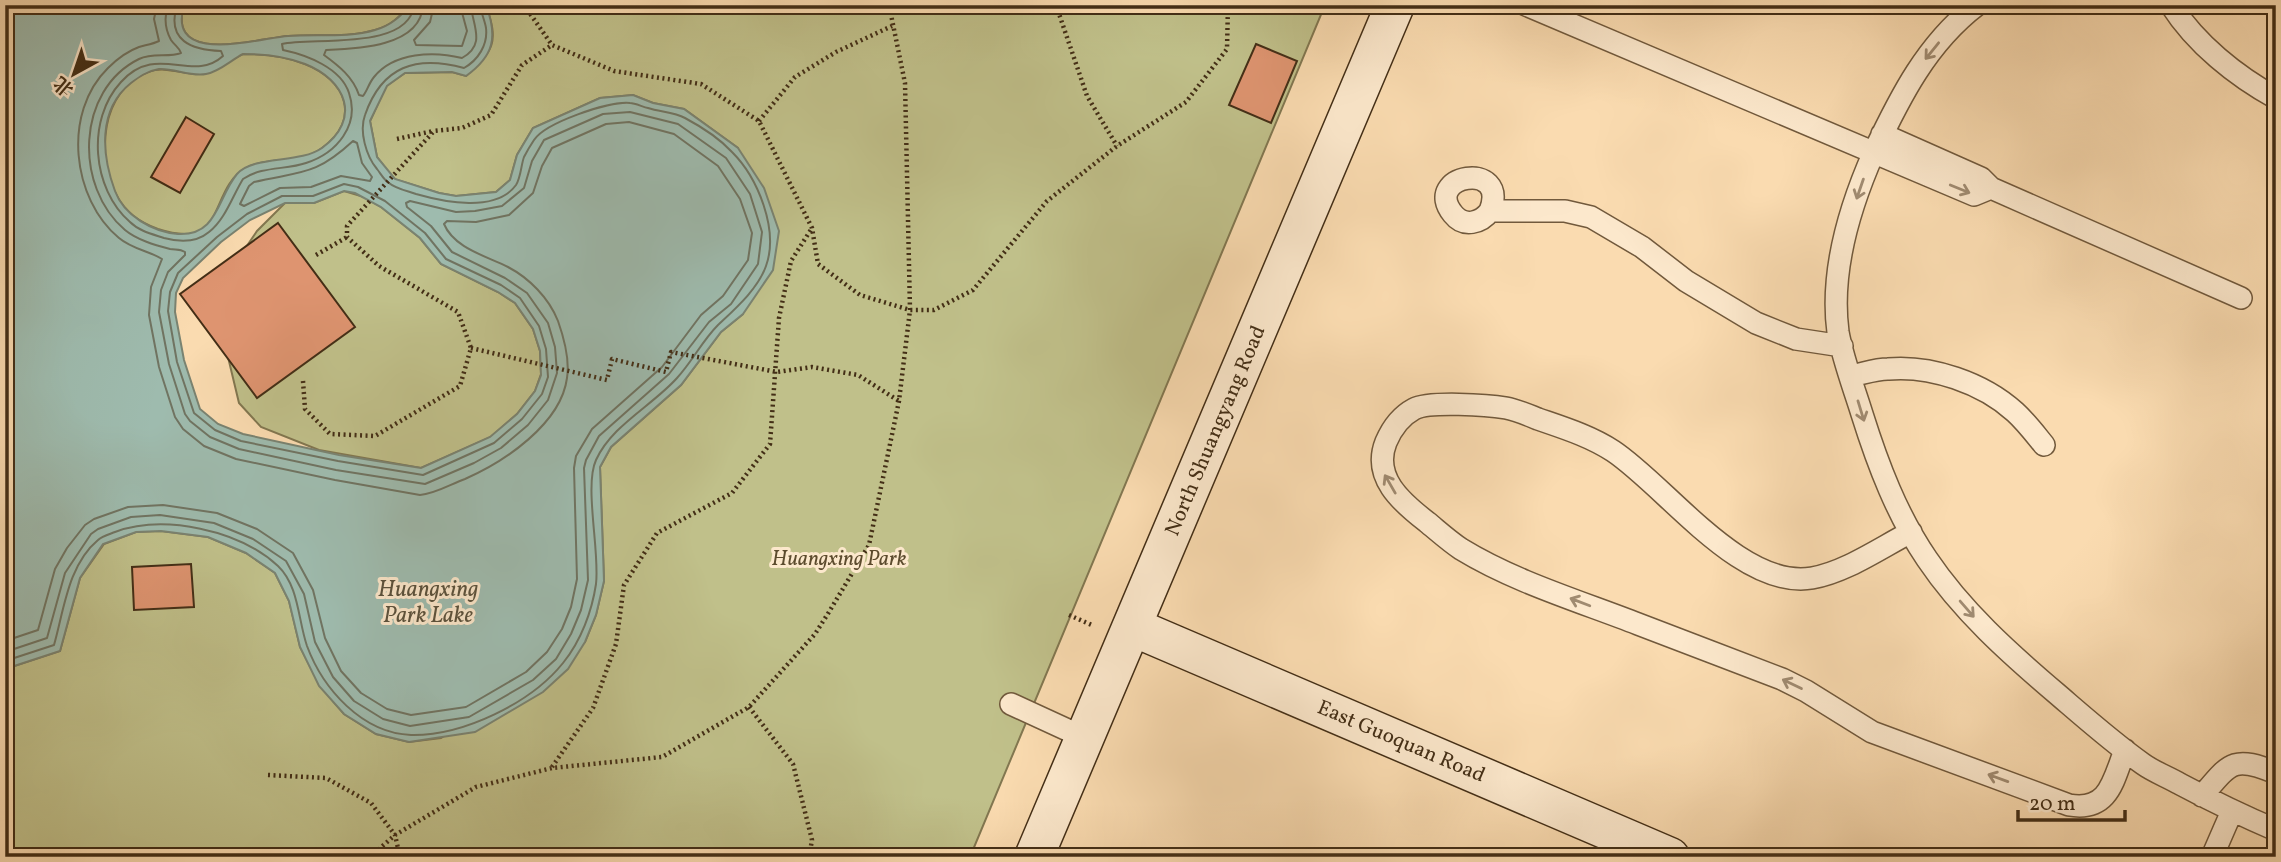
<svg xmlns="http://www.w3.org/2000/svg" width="2281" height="862" font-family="Vollkorn,'Noto Serif SC',serif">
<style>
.green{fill:#c0c08a;stroke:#827750;stroke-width:2}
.water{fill:#9ebbae;stroke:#7a8371;stroke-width:2;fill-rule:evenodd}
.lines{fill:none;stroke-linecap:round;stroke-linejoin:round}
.shore{stroke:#707462;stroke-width:2}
.building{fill:#de9470;stroke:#432e16;stroke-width:2}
.lane-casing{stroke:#71593c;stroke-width:24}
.secondary-casing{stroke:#432e16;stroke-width:41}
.path{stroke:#432e16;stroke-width:4.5;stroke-dasharray:2 3.5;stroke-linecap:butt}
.lane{stroke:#fce8cc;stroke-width:21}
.secondary{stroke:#fce8cc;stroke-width:38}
.oneway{stroke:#a08b71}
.labels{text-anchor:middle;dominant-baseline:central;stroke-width:6;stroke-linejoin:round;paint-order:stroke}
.street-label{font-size:21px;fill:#432e16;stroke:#fce8cc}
.park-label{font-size:21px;font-style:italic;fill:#5c4b2d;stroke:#fce8cc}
.water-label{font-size:23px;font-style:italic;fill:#5a513c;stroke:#fce8cc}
</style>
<rect width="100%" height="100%" fill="#fadbb0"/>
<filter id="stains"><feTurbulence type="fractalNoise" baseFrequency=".00286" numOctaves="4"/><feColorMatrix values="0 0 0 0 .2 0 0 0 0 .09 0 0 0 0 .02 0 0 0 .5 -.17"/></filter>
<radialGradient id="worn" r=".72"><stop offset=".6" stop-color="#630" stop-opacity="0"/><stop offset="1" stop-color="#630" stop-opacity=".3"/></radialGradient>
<!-- green -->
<path class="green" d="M184,5H410C400,17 390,26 375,30C348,38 316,34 288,36C259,38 166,67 184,5Z
M486,5H1325L970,857H5V669L60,651L80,578L104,544L136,532L161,531L208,537L246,553L275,573L289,601L300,647L320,686L344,714L376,734L409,742L441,738L585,642L596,615L604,581L600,467L611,447L681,385L721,332L743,314L738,148L684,109L653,103L633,95L600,98L533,128L517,155L510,180L496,192L456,196L439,193L394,179L377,157L370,121L386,86L405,73L452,72L466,76C494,50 499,43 486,5Z
M243,54C264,54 285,56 305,64C346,80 362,119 322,148C299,165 268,156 246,168C207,190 229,252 158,229C141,223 126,213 117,196C96,158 100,90 148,72C164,66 179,73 195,74C213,75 227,61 243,54Z
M344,191L364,197L381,207L420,238L441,264L498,292L515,303L533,329L540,351L541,374L535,391L517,414L491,437L421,468L319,450L261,427L239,403L222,332L238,259L257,231L285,203H314Z"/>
<!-- water -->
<path class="water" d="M5,5H184C166,67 259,38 288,36C316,34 349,38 375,30C390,26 400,17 410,5H486C498,37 494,56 466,76L452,72L405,73L387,86L370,121L377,157L395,179L439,193L456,196L496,192L510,180L517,155L533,128L600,98L633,95L653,103L684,109L738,148L764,188L779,231L773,270L743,314L721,332L681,385L611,447L600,467L604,581L596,615L585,642L568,669L543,692L475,732L409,742L376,734L344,714L319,686L300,647L289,601L275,573L246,553L208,537L161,531L136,532L103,544L80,578L60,651L5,669ZM243,54C264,54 285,56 305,64C346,80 362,119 322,148C299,164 254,155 237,174C217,198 218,236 178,234C153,232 124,216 115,191C102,156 97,110 131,83C139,77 147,71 159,69C174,68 190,77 206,74C219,72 231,60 243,54ZM344,191L355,193L381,207L420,238L441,264L498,292L515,303L533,329L540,351L541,375L535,391L517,414L490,437L421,468L339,455L243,434L218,424L200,409L184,360L175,312L176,293L183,278L221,242L250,220L285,203H314Z"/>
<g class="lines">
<!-- shore -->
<path class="shore" d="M177,5C166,41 192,50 221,51L223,56C192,84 157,42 121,82C86,120 92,189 130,222C139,231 152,234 164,238C179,242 196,243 209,232C225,220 233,195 243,179C262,166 286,170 306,163C337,153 360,125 349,93C341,68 307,55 283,50L282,44C313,37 409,51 414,5
M423,5C421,47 356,49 326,50L324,55C339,66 353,77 359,95L363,96C367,91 369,83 374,77C394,52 434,51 462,58C487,44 472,25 471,5
M434,5L430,22L414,40L416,45L462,46L467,31L460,5
M353,141L357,143L362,163L372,177L370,181L341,176L311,187L280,188L244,206L240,204L249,186L254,182C302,171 315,176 353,141Z
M344,184L358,187L385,201L425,233L446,259L501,285L520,298L539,326L546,349L548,377L542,394L522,419L494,443L423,475L338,461L241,441L215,430L194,413L177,362L168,311L170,292L178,273L217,237L247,214L282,196H313Z
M5,641L38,630L55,569L67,548L85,525L94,519L128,507L163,505L217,513L257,529L293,553L313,590L325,638L341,671L361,693L387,709L411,715L466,707L526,672L547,652L562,629L571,607L577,579L574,468L576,456L592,429L662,367L701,315L723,296L748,260L752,233L740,199L718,166L674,134L629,122L606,124L552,148L542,166L533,193L509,215L476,222L447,221L444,224C454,248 486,256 508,267C529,278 549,298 558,321C564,338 570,359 567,378C561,424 504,462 465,479C451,484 435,494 420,495L335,480L236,459L204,446L183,429L175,417L159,367L149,315L151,287L162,259C149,251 132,249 119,238C72,199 62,113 108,68C116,60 128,51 139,47C146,45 153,44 159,41L154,19L157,5
M5,652L47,638L65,573L91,534L98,529L131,517L160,515L214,523L253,539L286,561L304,594L315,642L333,677L354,701L383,719L410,726L469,717L533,680L556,659L571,634L581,610L588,580L584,468L586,460L599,436L669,374L709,322L731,304L758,264L762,232L750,194L726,158L678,124L630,112L603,114L544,140L532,161L524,188L502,206L475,211L456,212L410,201L406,203L407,207L431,226L452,252L505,278L527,293L548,323L555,347L557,373L548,400L528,425L501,448L474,463L425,484L336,470L239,449L210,437L190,421L185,414L169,364L159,312L161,290L168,272L185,255V252C180,249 176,250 170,249C155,245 137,240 125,230C74,187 76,90 139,59C153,52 168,58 181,53C179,47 175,46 171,40C165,29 164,17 168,5
M5,661L54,645C64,610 68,565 98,540C102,536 110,534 115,532C164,514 239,530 278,566C299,586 298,620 307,646C323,689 362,733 411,735C463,736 531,703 563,663C581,641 592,611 596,584C600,552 584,486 596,460C612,425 652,406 677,378C692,362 702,341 718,325C735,309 758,289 766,266C779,230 758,178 732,152C720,139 700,126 685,118C674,112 660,112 648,108C643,107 635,103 630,103C608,101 545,123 534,140C530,146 527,151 524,157C521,165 521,177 516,185C496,213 444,202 416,194C408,191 396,189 389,183C384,180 381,174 377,169C366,156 359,131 365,115C382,66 416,55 464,68C478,60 488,45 486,28C485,21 481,13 480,5"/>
</g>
<!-- building -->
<path class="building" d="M1256,44L1297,61L1271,123L1229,105Z
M186,117L214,134L180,193L151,177Z
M278,223L355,327L257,398L180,294Z
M191,564L194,607L134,610L132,567Z"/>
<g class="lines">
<!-- lane casing -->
<g class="lane-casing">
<path id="lane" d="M1526,5L1974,195L1991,188L1981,178L1882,134
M1977,5C1927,43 1900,97 1874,152C1850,206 1830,272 1838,332C1843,360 1854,388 1862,414C1878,465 1897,515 1927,559C1962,611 2009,653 2056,693C2084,717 2112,742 2143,764C2154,772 2168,777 2180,784C2212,801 2243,816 2276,830
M2171,5C2196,44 2236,76 2276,98
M1991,188L2241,298
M1490,211C1510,159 1421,175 1453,214C1464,228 1481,223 1490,211H1565L1591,217L1642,247L1686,281L1756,323L1796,339L1842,346
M1850,376C1862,374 1875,369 1888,369C1931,365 1983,383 2015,412C2026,422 2035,434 2044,445
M1911,532C1880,548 1846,572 1812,578C1741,590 1666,486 1613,451C1590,436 1564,428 1538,419C1528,415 1517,410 1506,408C1488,405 1429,401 1414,409C1401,416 1392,428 1386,442C1372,477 1401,502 1427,522C1438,531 1449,541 1461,549C1515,582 1579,601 1638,624C1686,642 1734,661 1782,679L1806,691L1872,732L2069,805C2109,812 2113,781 2125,750
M1011,704L1085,738
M2202,796C2230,763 2233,755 2276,773
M2212,857L2232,811"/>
</g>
<!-- secondary casing -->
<g class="secondary-casing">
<path id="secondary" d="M1133,627L1670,857
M1034,857L1395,5"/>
</g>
<!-- path -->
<path class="path" d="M524,5L552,45L614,71L701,84L759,121L812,228L818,264L860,295L910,310H934L973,290L1047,201L1117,146L1186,102L1227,49L1228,5
M1056,5L1087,96L1117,146
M759,121L795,77L836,52L892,26
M397,139L433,131
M316,255L347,237
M471,348L607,380L612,359L666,372L671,352L777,372L812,367L858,375L899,401
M303,381L305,409L330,434L375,436L460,386L471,348L458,312L379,266L347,237V226L434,131L462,128L491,115L522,65L552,45
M1069,615L1094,626
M749,707L793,764L812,840L809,857
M552,767L593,708L616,644L624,585L657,533L732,493L770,444L779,318L791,261L812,228
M268,775L326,778L371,803L395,835L400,857
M370,857L395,835L476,787L552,768L662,757L749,707L815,634L829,612L869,545L899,401L910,310L905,83L889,5"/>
<!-- lane -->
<use href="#lane" class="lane"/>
<!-- secondary -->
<use href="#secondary" class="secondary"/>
</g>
<!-- one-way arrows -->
<defs><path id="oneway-shaft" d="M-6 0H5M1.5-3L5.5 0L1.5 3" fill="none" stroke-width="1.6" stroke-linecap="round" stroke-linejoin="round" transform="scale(1.75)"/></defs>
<g class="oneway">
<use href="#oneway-shaft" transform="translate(1932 51) rotate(129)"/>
<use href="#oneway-shaft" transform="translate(1860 189) rotate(109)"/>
<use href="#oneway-shaft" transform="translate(1960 189) rotate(22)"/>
<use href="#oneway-shaft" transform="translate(1861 411) rotate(73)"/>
<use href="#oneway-shaft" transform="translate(1390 484) rotate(-120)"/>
<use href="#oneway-shaft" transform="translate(1580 602) rotate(-159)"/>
<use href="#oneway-shaft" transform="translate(1967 609) rotate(49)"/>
<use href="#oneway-shaft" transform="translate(1792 684) rotate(-154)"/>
<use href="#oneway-shaft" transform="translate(1998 778) rotate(-160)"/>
</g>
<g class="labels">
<!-- street labels -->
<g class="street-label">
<text transform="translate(1216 431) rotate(-67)">North Shuangyang Road</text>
<text transform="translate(1401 742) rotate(23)">East Guoquan Road</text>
</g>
<!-- park labels -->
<g class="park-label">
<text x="839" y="559">Huangxing Park</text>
</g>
<!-- water labels -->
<g class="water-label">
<text x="428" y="590">Huangxing<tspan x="428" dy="26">Park Lake</tspan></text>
</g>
</g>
<!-- margin -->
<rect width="2281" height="862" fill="none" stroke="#fadbb0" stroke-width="28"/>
<rect x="7" y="7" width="2267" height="848" fill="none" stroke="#432e16" stroke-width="3.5"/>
<rect x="14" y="14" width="2253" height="834" fill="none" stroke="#432e16" stroke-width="2"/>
<!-- north arrow -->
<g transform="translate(74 74) rotate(220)" stroke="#fce8cc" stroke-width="5" paint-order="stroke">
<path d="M0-5L12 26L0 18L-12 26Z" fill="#432e16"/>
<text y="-10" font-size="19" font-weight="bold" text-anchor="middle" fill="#432e16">北</text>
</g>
<!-- scale -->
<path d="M2018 810v10h107v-10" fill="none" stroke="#432e16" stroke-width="3.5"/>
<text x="2029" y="810" font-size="21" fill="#432e16" stroke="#fce8cc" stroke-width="5" paint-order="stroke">20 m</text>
<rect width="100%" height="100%" filter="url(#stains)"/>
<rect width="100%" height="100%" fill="url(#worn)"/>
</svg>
